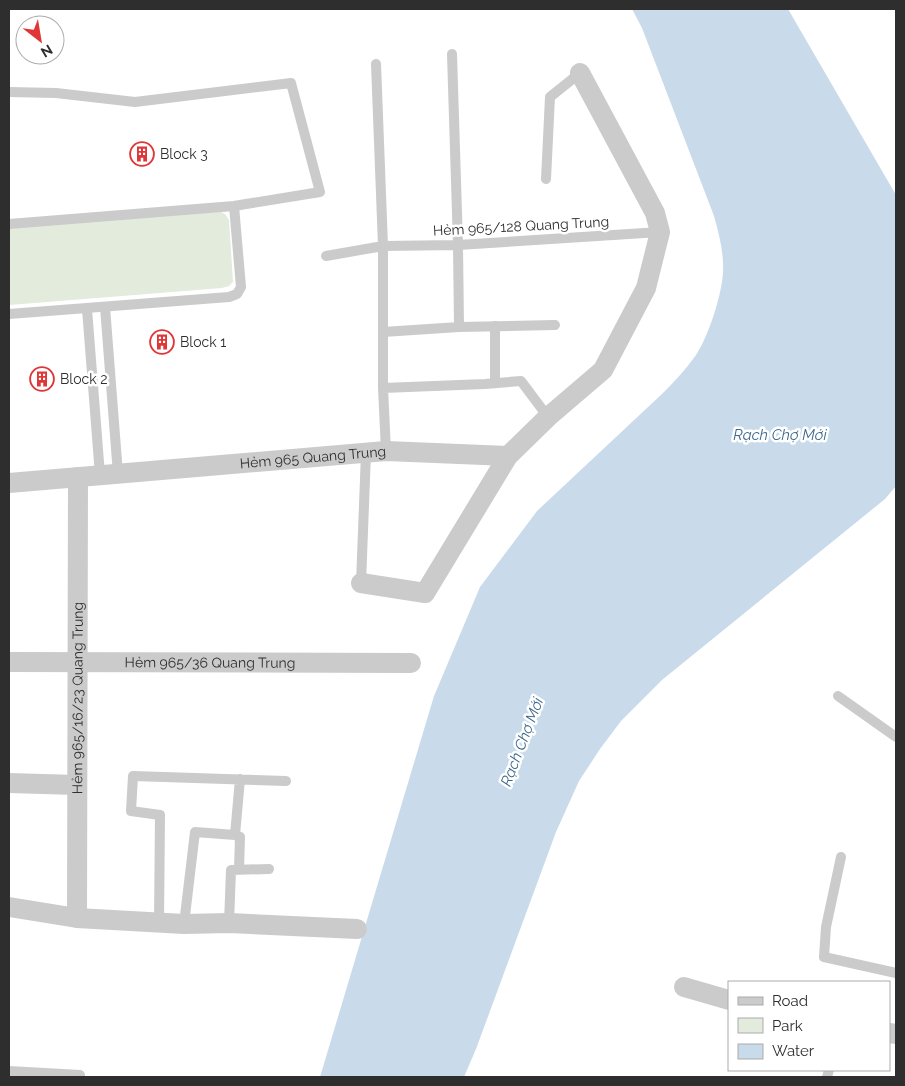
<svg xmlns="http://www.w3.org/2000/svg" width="905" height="1086" font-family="Raleway,sans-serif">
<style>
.green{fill:#e3ebdc}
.water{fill:#c9dbea}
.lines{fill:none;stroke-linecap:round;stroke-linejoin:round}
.lane{stroke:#cbcbcb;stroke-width:10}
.street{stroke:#cbcbcb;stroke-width:20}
.labels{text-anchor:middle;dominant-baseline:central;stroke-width:5;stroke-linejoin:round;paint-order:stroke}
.poi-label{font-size:14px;fill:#2e2e2e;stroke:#fff;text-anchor:start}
.street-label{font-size:14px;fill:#2e2e2e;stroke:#fff}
.water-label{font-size:15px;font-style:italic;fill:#3f6a8d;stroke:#fff}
</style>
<rect width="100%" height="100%" fill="#fff"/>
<!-- green -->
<path class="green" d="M219,211L225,214L229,220L233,282L229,286L222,288L9,305V228Z"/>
<!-- water -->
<path class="water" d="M632,9H788L896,195V486L885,499L662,680L621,721L600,749L579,781L556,832L476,1049L464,1077H320L434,696L480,587L537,511L663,393C675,381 686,369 696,355C708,337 722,295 723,272C724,253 719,234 714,216L642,28Z"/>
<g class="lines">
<!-- lane -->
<path class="lane" d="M452,54L458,245L459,327
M376,64L383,246L458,245L660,232
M9,92L56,93L135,102L291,83L320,192L234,206L9,224
M546,179L550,97L580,73
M326,256L383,246V388L386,451
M105,307L118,474
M87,309L100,475
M9,314L229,297L237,294L241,287L234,206
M383,332L459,327L555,325
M495,383V326
M383,388L485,384L521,381L548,417
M361,583L366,453
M838,696L896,737
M841,857L826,927L824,957L896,973
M239,869L240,837L235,835L240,779
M159,922L160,815L131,811L133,776L286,781
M229,923L231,870L269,869
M184,924L195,832L235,835
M9,1071L80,1075
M827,1077L829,1070"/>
<!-- street -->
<g class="street">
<path id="s1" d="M9,483L386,451L508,456"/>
<path d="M361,583L425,593L508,456L548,417L603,370L646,288L660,232L655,213L580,73"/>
<path id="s2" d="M9,662L411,663"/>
<path d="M9,783L77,785"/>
<path d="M9,907L77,918L184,924L229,923L357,929"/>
<path id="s3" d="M77,918L78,477"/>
<path d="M684,987L729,1000"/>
<path d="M889,1033L896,1034"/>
</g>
</g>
<!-- icons -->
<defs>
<g id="building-ring" transform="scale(1.25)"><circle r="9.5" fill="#fff" stroke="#df3738" stroke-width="1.5"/><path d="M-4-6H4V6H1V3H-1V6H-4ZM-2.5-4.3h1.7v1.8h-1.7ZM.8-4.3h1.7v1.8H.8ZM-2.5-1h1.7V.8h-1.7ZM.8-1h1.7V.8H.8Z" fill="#df3738"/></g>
</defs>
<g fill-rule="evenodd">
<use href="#building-ring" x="142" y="154"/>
<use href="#building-ring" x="162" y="342"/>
<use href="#building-ring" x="42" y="379"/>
</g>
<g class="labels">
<!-- poi labels -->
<g class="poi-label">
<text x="160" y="154">Block 3</text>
<text x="180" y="342">Block 1</text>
<text x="60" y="379">Block 2</text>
</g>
<!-- street labels -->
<g class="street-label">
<text transform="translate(521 226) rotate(-3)">Hẻm 965/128 Quang Trung</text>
<text stroke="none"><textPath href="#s1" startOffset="305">Hẻm 965 Quang Trung</textPath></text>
<text stroke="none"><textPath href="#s2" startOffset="201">Hẻm 965/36 Quang Trung</textPath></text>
<text stroke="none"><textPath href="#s3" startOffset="220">Hẻm 965/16/23 Quang Trung</textPath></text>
</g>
<!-- water labels -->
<g class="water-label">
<text x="780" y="435">Rạch Chợ Mới</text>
<text transform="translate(522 742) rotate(-69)">Rạch Chợ Mới</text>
</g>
</g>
<!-- border -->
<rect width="905" height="1086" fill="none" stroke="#2e2e2e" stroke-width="20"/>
<!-- legend -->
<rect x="728" y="981" width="162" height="90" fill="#ffffff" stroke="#ababab"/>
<rect x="738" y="997" width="25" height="8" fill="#cbcbcb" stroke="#ababab"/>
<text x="772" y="1006" font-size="15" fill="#2e2e2e">Road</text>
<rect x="738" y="1018" width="25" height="15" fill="#e3ebdc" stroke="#ababab"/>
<text x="772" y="1031" font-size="15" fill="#2e2e2e">Park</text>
<rect x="738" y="1044" width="25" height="15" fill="#c9dbea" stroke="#ababab"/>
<text x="772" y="1056" font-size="15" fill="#2e2e2e">Water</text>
<!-- north arrow -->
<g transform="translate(40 40) rotate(149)"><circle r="24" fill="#ffffff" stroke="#ababab"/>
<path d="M0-4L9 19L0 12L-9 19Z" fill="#df3738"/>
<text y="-8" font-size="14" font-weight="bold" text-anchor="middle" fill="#2e2e2e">N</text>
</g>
</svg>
